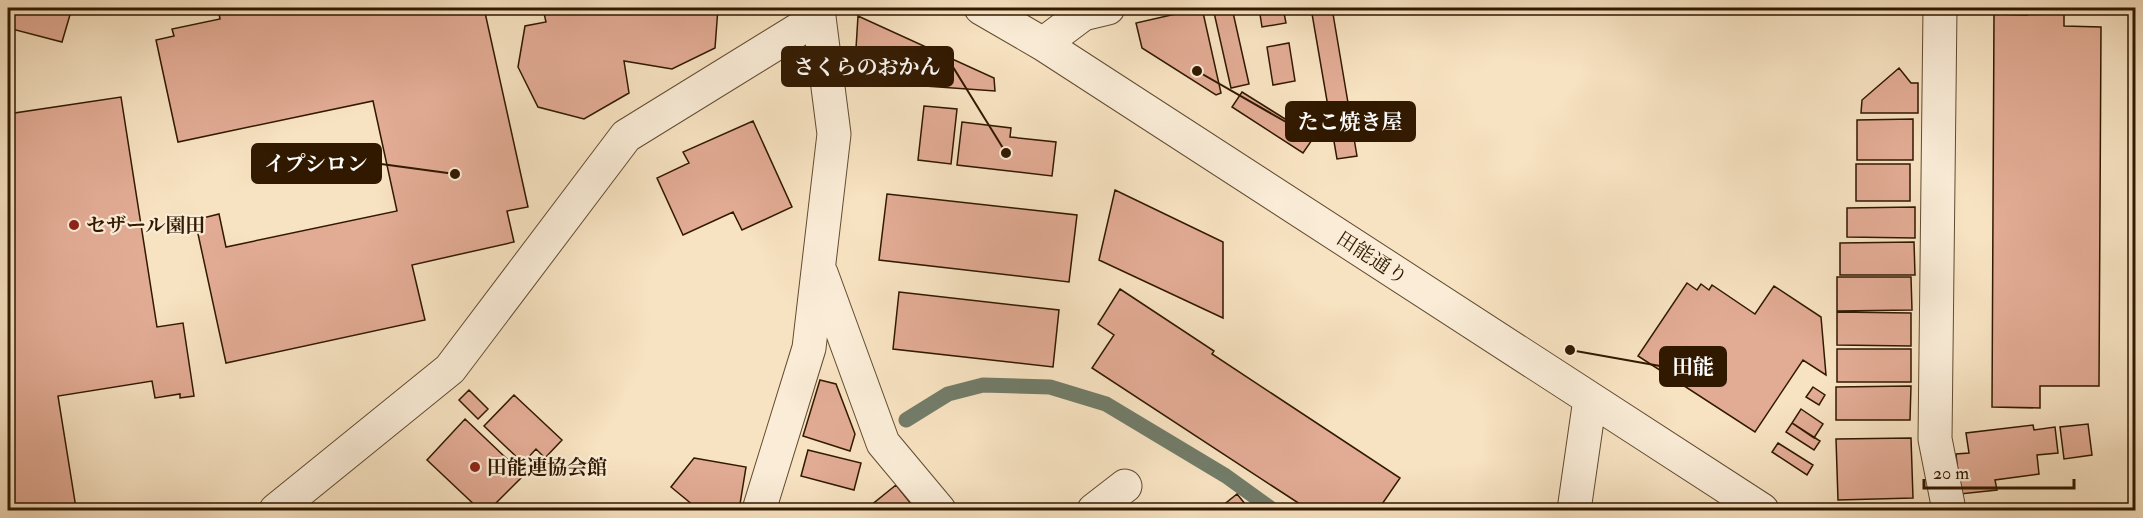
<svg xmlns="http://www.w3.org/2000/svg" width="2143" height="518" font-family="'IM FELL Double Pica','Noto Serif JP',serif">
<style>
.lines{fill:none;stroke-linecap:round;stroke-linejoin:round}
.stream{stroke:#727c69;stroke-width:15}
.building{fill:#e2ab94;stroke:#311900;stroke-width:1.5}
.minor-casing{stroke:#624b30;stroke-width:35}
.minor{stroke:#faecd7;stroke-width:33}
.poi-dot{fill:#8f2418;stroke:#faecd7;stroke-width:2}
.labels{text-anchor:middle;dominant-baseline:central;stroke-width:4.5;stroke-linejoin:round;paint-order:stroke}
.poi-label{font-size:20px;font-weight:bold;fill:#311900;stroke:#faecd7;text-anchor:start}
.street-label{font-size:20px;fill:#311900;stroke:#faecd7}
.leader{fill:none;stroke:#311900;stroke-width:2}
.callout-dot{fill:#311900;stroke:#faecd7;stroke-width:2}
.callout{fill:#311900;stroke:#311900;stroke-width:2}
.callout-label{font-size:21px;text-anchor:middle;font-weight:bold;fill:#fff}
</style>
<rect width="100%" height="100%" fill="#f7e2c1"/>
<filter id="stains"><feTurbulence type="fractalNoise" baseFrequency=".00333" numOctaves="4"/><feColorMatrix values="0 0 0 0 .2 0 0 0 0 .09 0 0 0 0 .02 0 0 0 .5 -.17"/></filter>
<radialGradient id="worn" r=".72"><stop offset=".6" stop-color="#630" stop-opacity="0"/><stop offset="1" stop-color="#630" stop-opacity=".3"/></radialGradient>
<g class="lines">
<!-- stream -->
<path class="stream" d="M906,420L948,394L983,385L1050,387L1106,404L1226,476L1273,510"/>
</g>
<!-- building -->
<path class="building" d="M8,8H72L62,42L8,28Z
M218,8H244L245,13L272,8H484L528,207L507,211L514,242L412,265L425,320L226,363L195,220L219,214L226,247L397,211L373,101L178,142L156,40L174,36L172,29L220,19Z
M552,8H718L715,48L672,69L624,61L629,93L584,119L538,107L518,67L525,26L546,22L543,9Z
M1202,8L1221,93L1216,95L1142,48L1136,23Z
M1213,8H1232L1249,84L1231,88Z
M1259,8H1283L1286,23L1262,27Z
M1311,8H1332L1357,156L1337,159Z
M2027,8H2064V26L2101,27L2099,386H2040V408L1992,407L1994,14L2027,15Z
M858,16L994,78L995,91L854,81Z
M1289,43L1295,81L1273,85L1267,47Z
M1899,68L1911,83H1918V113H1861L1862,100Z
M1242,92L1314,137L1303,153L1232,107Z
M121,97L157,327L183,323L194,396L180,398V394L155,398L152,381L58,396L76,508L60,510H10L8,496V114Z
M924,106L957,109L951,164L918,160Z
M1913,119V160H1857V120Z
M753,121L792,207L742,230L733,212L683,235L657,178L689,163L683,152Z
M962,122L1011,128L1010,137L1056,142L1052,176L957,165Z
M1856,164H1910V201H1856Z
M1115,190L1223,242V318L1099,260Z
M887,194L1077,215L1069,282L879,260Z
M1915,207V238L1847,237V208Z
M1914,242L1915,275H1840V243Z
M1837,277H1911L1912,310L1837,311Z
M1687,283L1697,290L1701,284L1709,290L1712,285L1755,314L1774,286L1821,317L1826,375L1803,360L1755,432L1638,356Z
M1120,289L1214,351L1212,354L1400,478L1378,510H1309L1092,368L1114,335L1098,324Z
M899,292L1059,310L1053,367L893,349Z
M1837,312L1911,313V346L1837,345Z
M1837,349H1911V382H1837Z
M820,380L836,384L855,434L850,451L803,436Z
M1911,386L1910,420H1836V387Z
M1813,387L1825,395L1819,405L1806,397Z
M469,390L488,409L478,419L459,400Z
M514,395L562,440L545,458L536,449L523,463L484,426Z
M1801,409L1823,424L1814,438L1792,423Z
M465,419L524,475L489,510H480L427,460Z
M1792,423L1820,441L1814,450L1786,432Z
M2088,424L2092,455L2064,459L2060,427Z
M2033,425L2034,430L2055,427L2058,453L2037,455L2039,474L1995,480L1997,490L1960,494L1956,454L1969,453L1966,433Z
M1911,438L1913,498L1838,500L1836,439Z
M1778,443L1813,465L1807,475L1772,452Z
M2130,448H2136V510H2129Z
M808,450L861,463L854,490L801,476Z
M694,458L746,467L739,510H699L671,487Z
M896,485L916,510H865Z
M1237,494L1250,510H1217Z"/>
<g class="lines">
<!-- minor casing -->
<g class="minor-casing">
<path id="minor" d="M981,8L1043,44L1762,510
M1940,8L1935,439L1949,510
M1043,44L1083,14L1108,8
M821,273L883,443L939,510
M276,510L450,369L626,136L819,17
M759,510L809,348L834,134L819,17L820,8
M1094,510L1125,486
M1574,510L1590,399"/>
</g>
<!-- minor -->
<use href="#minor" class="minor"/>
</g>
<!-- markers -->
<g class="poi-dot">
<circle cx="74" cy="225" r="6"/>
<circle cx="475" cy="467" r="6"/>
</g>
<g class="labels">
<!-- poi labels -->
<g class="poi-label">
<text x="86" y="225">セザール園田</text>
<text x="487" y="467">田能連協会館</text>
</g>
<!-- street labels -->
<g class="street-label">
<text transform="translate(1372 258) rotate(33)">田能通り</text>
</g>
</g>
<!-- callouts -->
<path class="leader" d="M1006 153L953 67M1197 71L1286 122M455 174L381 164M1570 350L1660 366"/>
<g class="callout-dot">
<circle cx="1006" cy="153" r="6"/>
<circle cx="1197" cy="71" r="6"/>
<circle cx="455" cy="174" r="6"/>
<circle cx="1570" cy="350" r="6"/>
</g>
<g class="callout">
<rect x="782" y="47" width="171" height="39" rx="6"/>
<rect x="1286" y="102" width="129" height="39" rx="6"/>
<rect x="252" y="144" width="129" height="39" rx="6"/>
<rect x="1660" y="347" width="66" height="39" rx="6"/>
</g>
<g class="callout-label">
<text x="867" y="74">さくらのおかん</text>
<text x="1350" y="129">たこ焼き屋</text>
<text x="316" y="171">イプシロン</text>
<text x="1693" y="374">田能</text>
</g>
<!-- margin -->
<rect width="2143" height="518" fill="none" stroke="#f7e2c1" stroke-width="30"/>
<rect x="9" y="9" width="2125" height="500" fill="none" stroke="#311900" stroke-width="3"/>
<rect x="15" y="15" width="2113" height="488" fill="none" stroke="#311900" stroke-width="1.5"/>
<!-- scale -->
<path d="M1924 479v9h150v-9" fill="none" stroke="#311900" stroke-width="3"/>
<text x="1933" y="479" font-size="18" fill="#311900" stroke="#faecd7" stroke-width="4.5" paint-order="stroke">20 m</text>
<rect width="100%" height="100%" filter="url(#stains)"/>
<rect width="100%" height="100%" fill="url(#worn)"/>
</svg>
